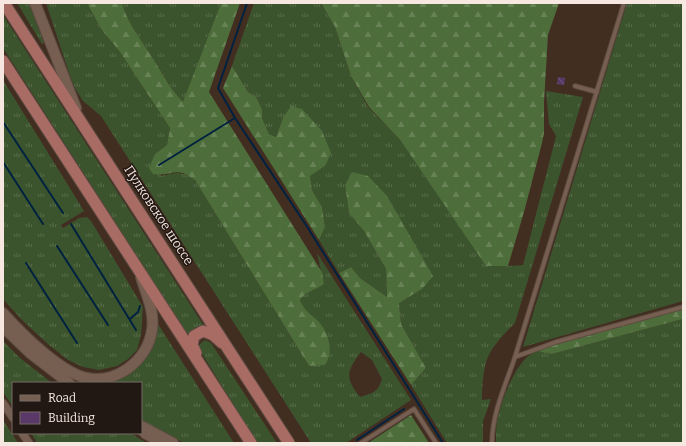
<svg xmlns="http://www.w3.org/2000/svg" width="686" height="446" font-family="Bitter,serif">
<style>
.grass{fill:url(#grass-tufts);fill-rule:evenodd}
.forest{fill:url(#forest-firs)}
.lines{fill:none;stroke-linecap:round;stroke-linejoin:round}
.stream{stroke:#002240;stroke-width:2}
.building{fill:url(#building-back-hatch)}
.service-casing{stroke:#5e4c42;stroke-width:5.5}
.minor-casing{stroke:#5e4c42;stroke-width:9}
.secondary-casing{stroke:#5e4c42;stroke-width:12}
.trunk-casing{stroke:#5e4c42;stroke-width:13}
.service{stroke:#765e51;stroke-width:3.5}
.minor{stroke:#765e51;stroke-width:7}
.secondary{stroke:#765e51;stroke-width:10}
.trunk{stroke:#a96c64;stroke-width:11}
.labels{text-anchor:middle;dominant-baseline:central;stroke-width:3;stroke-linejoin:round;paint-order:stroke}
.street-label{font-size:13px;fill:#f6e8e0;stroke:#221813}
</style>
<defs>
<pattern id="grass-tufts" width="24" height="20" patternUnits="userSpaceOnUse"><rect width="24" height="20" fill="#3b542d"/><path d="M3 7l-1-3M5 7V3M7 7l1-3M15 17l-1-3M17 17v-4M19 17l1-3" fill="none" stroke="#586d4b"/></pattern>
<pattern id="forest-firs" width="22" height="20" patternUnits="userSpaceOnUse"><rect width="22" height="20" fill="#4d6e3a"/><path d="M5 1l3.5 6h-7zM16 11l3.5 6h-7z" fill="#678356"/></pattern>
<pattern id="building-back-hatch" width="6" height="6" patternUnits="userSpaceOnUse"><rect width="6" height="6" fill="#5a3969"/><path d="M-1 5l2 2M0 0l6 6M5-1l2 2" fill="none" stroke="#72567e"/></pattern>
</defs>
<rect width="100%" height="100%" fill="#422d21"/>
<!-- grass -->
<path class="grass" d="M17,3H29L44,43L42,44Z
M46,3H87L101,29L120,52L170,128L167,145L155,154L161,176C178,172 180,171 195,180L309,366L319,323L302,307L300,300C307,290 315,291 324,284L317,253L411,400L346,443H311L101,116L83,101L76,90L70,76ZM361,352L372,360L382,379C378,392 373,393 360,397C345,378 346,372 361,352Z
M122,3H221L183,103C170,88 161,70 150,54C140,38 127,22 122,3Z
M254,3H321L335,27L351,76L368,107L401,141L508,266L523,265L556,136L549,124L546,91L583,97L515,323C505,333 494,344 488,357C483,367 482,389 482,400L491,399L483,421V443H447L411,385L426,368L401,324L399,303L422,289L353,172L345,185L349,213L364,231L386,269L387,297L360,278L351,267L339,273L319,240L325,227L322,207L312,190L310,176L325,166L283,118L276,137L269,134L262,118V109L256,97L248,92L232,66Z
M627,3H683V301L523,347Z
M3,15L204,326L196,327L188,335L3,48Z
M3,80L84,211L61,225L63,228L79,218L87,217L91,221L143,307L141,335L137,350L128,359L117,366L99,370L83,367L68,360L49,345L22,320L3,299Z
M683,319V443H496C496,436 496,428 497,421C501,402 516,358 537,351C541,350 548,353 552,354Z
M158,324L234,443H184L141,421V383H102C112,378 130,372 139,366C151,356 156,338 158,324Z
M205,340L211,343L277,443H257L201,352L199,346L201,343Z
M3,341L20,358L52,383H13V407L3,392Z
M3,420L18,443H3Z
M31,433H130L147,443H37Z"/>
<!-- forest -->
<path class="forest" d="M87,3H122C127,22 140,38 150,54C161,70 169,88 183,102L221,3H240L209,92L322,272L324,284C315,291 307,290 300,300C303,310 311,314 318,321C329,333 334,351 325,365L309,366L195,180C191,178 187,175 183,173C175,170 165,176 153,174L149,168L155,154L167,145L170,128L120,52L101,29Z
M321,3H559L548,35L544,102V133L542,143L524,212L508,266H486L401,141L369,107L351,76L335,27Z
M232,66L248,92L256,97L262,109V118L269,134L276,137L283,118L291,106L302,109L322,131L331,153L325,166L310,176L312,190L322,207L325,227L319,240L223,88Z
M352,172L368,176L387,196L433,276L422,289L399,303L401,324L426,368L411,385L339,273L351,267L360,278L387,297L386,269L364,231L349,213L345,185Z
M683,309V319L552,354L538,351L557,343Z
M411,415L429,443H368Z"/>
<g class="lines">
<!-- stream -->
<path class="stream" d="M235,118L306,225L443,443
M3,122L63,213
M3,162L43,224
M159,165L235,118L218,88L247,3
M71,224L136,330
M57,246L108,325
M26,263L77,343
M130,319L138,312L140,306
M357,440L404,409"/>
</g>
<!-- building -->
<path class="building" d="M558,77L565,78L564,85L557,84Z"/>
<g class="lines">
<!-- service casing -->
<g class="service-casing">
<path id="service" d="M575,86L597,92
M515,357L556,342L683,307
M361,443L414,409L436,443
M492,443C492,413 506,384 515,357L624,3"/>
</g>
<!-- minor casing -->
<g class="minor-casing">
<path id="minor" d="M3,403L13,418
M141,431L145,435L160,443
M22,433L29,443"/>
</g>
<!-- secondary casing -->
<g class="secondary-casing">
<path id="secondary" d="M35,3L76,108
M3,313C21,333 57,369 83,377C114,386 147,362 152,330C155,312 146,294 141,277
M3,327L30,353L69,383
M141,426L173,443"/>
</g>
<!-- trunk casing -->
<g class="trunk-casing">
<path id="trunk" d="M4,3L289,443
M3,61L251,443
M196,353L192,345L194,336L203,331L213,335L222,343"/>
</g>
<!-- service -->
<use href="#service" class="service"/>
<!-- minor -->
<use href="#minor" class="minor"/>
<!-- secondary -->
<use href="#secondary" class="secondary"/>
<!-- trunk -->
<use href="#trunk" class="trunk"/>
</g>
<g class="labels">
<!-- street labels -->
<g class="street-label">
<text transform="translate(159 215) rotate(57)">Пулковское шоссе</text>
</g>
</g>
<!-- border -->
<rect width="686" height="446" fill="none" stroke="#f6e8e0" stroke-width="8"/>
<!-- legend -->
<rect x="12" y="382" width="130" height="52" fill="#221813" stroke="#776b65"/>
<rect x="20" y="395" width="20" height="6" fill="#765e51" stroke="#776b65"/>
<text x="48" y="402" font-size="12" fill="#f6e8e0">Road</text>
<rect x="20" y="412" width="20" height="12" fill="#5a3969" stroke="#776b65"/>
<text x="48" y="422" font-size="12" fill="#f6e8e0">Building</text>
</svg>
